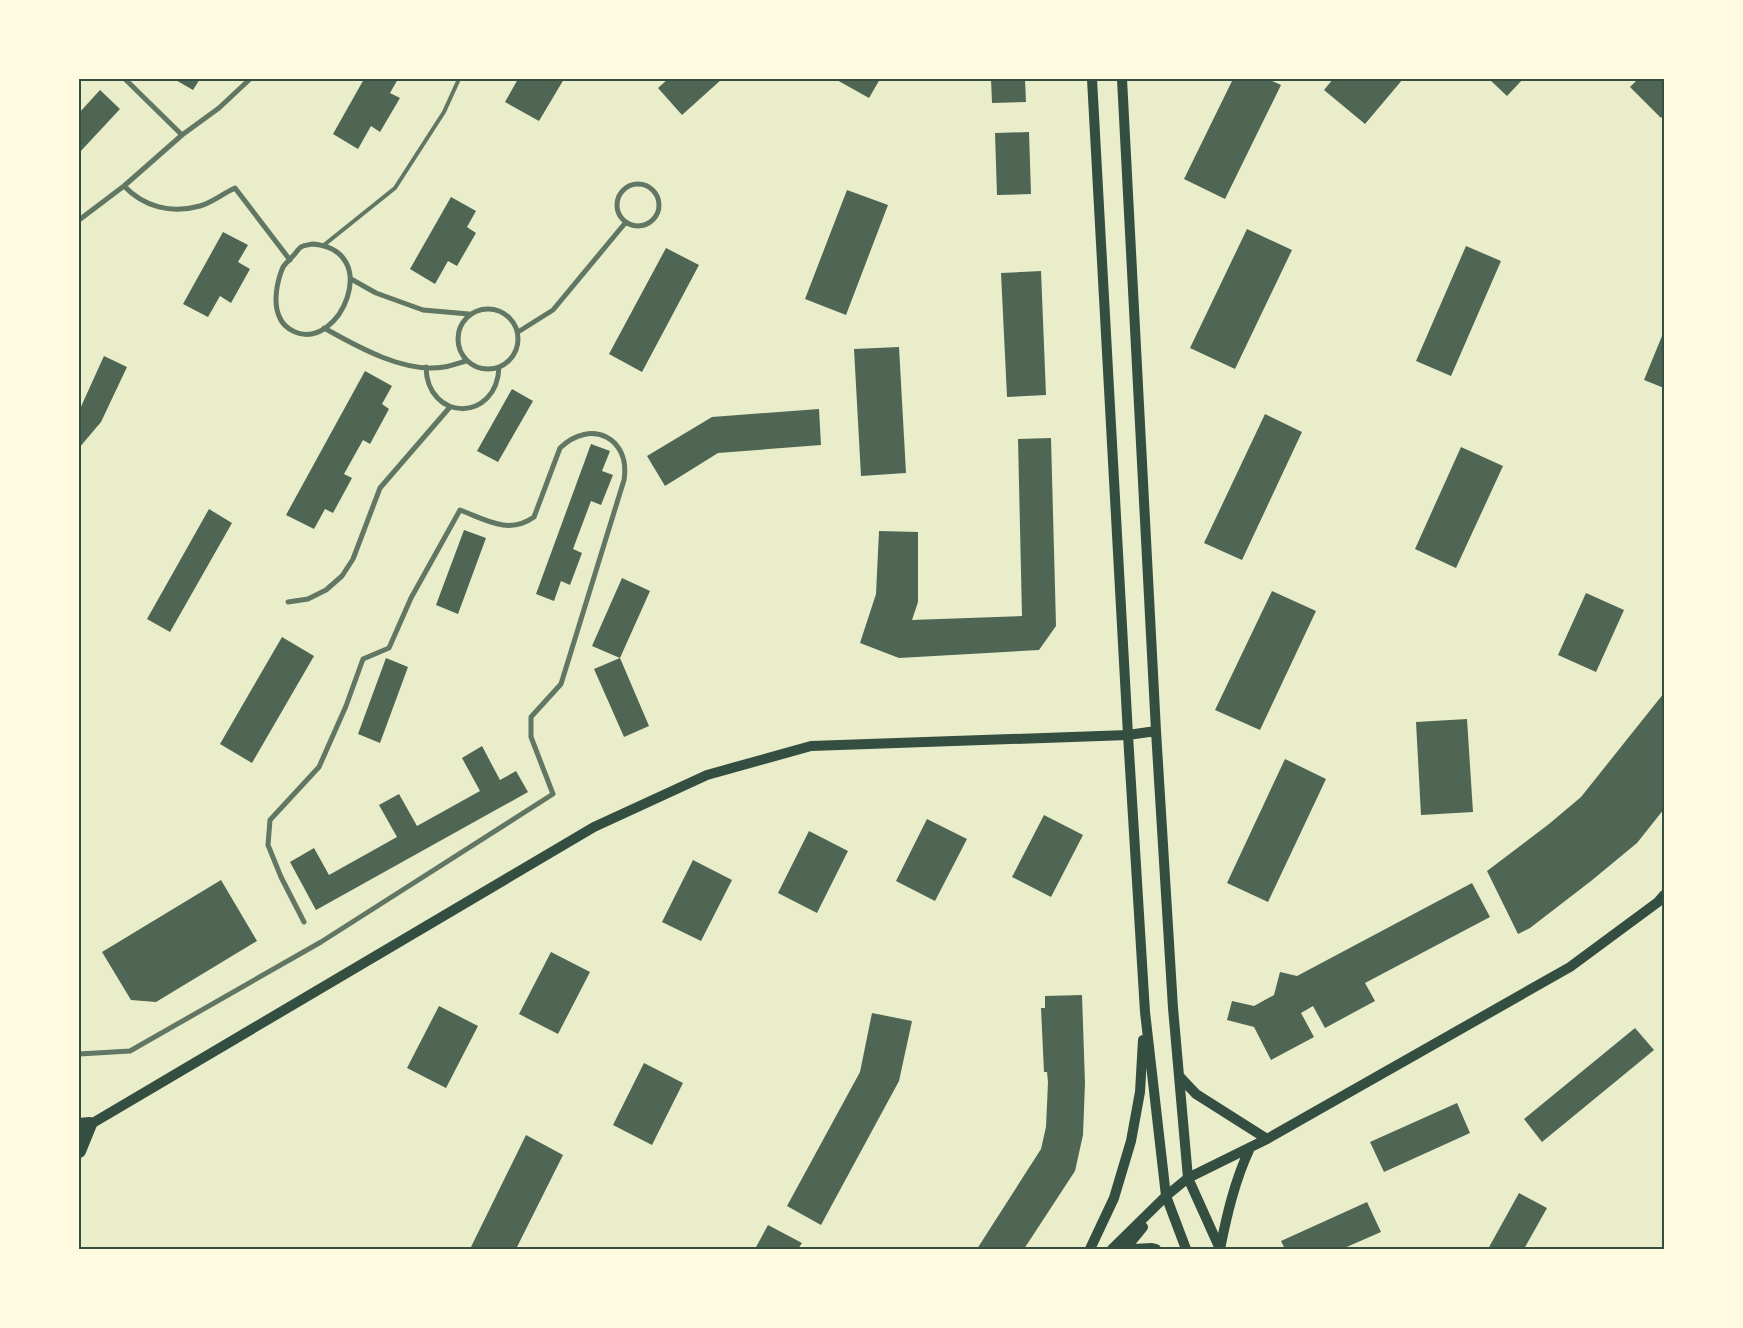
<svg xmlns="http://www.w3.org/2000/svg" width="1743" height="1328" font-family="'PT Sans',sans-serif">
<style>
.building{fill:#4f6655}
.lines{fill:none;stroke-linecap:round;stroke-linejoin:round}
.service{stroke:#617663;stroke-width:4}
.minor{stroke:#617663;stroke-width:5}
.secondary{stroke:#344e41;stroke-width:10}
.trunk{stroke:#344e41;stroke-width:14}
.neatline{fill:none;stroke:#344e41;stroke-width:2}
</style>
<rect width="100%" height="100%" fill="#e9edc9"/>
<!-- building -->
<path class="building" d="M174,79H200L193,90Z
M364,79H398L390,93L400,98L380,132L371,126L358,149L333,134Z
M518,79H564L539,121L505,102Z
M668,79H722L682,115L658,88Z
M835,79H880L869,98Z
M991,79H1025L1026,102L992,103Z
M1233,79H1268L1281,85L1225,199L1184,179Z
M1333,79H1403L1365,124L1324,90Z
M1489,79H1523L1507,96Z
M1638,79H1664V114L1661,118L1630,87Z
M100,90L120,109L79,153V113Z
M1029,132L1031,194L997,195L995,133Z
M847,190L888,205L846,315L805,299Z
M451,197L476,211L467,227L476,233L457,266L448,261L435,284L410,269Z
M1247,229L1292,250L1235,369L1190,348Z
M223,232L248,245L238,262L250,269L231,303L220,296L208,317L183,304Z
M1466,246L1501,261L1451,376L1416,361Z
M666,248L699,265L642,372L609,354Z
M1041,271L1046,395L1007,397L1001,273Z
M1664,331V388L1644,380Z
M899,347L906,473L861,476L854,349Z
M104,356L127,367L101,422L79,448V411Z
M365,371L392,386L382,404L389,409L370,444L363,440L344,474L352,478L333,513L325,509L314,529L286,515Z
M512,389L533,401L498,462L477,451Z
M819,409L821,445L718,453L665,486L647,456L712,417Z
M1265,414L1302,432L1242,560L1204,543Z
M1051,438L1056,626L1039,650L899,658L860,643L876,594L879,531L918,532V602L912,620L1022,616L1018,439Z
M591,444L610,451L602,471L613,475L601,505L591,501L573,549L582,553L570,585L561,581L554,601L536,594Z
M1461,447L1503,466L1456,568L1415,549Z
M209,509L232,523L170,632L147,619Z
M464,530L486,538L458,614L436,605Z
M622,578L650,591L620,658L592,646Z
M1272,591L1316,611L1260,730L1215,710Z
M1586,593L1624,610L1596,672L1558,655Z
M282,637L314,656L252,763L220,744Z
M386,658L408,667L380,743L358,734Z
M620,658L649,726L624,737L594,669Z
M1664,693V809L1637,843L1591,881L1530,928L1518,934L1487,871L1549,824L1581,797Z
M1467,719L1473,812L1421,815L1416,722Z
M482,746L500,780L516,771L528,792L316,910L290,862L314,848L329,875L397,837L379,805L399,794L417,826L480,791L462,758Z
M1285,759L1326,779L1268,902L1227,883Z
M1044,815L1083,835L1051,897L1012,877Z
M927,819L967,839L935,901L896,881Z
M809,831L848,851L817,913L778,893Z
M693,860L732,880L701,941L662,922Z
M221,880L257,941L156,1002L131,1000L102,952Z
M1472,883L1490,917L1365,983L1375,1001L1325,1028L1313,1006L1301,1013L1314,1037L1271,1060L1254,1027L1227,1020L1232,1001L1254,1006L1274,995L1280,972L1297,976Z
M551,952L590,972L558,1034L519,1014Z
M1082,995L1085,1083L1083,1135L1075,1171L1024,1249H977L1041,1149L1046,1127L1048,1082L1047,1072H1044L1041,1008H1045V996Z
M439,1006L478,1026L446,1088L407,1068Z
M872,1013L912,1021L899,1081L821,1225L787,1206L860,1072Z
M1635,1028L1654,1050L1542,1142L1524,1119Z
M644,1063L683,1083L652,1145L613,1125Z
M1457,1103L1470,1133L1384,1172L1370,1142Z
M526,1135L563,1155L516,1249H470Z
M1519,1193L1547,1208L1524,1249H1488Z
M1367,1202L1381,1232L1342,1249H1285L1281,1241Z
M768,1225L802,1243L798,1249H755Z"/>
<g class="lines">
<!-- service -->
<path class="service" d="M324,245L395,188L444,112L459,79"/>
<!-- minor -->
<path class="minor" d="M125,79L182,135
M617 205a21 21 0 1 1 42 0a21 21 0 1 1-42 0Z
M124,186C144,207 171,214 200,206C211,203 224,193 235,188L290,260
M79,220L124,186L182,135L219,108L250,79
M312,244C384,249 340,351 295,332C288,329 282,324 279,316C273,302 277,281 283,267C286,263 290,259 293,256C296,253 298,249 301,247C304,245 309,245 312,244Z
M351,279L376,293L423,310L469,314
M458 339a30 30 0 1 1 60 0a30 30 0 1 1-60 0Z
M324,328C356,346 405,374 444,367C451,366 459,363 466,361
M518,332L553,310L626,222
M426,367C427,422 497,423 499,367
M288,602L308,599L326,590L342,576L353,559L380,488L450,407
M79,1054L130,1051L321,942L553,794L531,737V717L561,684L624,480C631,438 591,418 560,448L534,517C509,535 486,520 460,510L411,598L389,648L363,659L346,706L319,767L270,820L268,845L281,877L304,922"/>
<!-- secondary -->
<path class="secondary" d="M1092,79L1128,735L1145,1012L1166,1196L1186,1249
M1122,79L1156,731L1173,1008L1188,1178L1220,1249
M1179,1076L1196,1094L1267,1139
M86,1127L594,827L707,775L811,746L1128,735L1156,731
M1090,1249L1114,1198L1131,1141L1140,1092L1143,1040
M1112,1249L1166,1196L1188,1178L1267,1139L1570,967L1658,902L1664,895
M1125,1249L1143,1227
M1133,1249L1152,1248L1156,1249
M1220,1249C1227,1214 1235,1180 1250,1148"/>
<!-- trunk -->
<path class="trunk" d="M79,1125L90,1124L79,1151"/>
</g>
<!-- border -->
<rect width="1743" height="1328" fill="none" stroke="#fefae0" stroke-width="160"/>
<rect x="80" y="80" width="1583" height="1168" class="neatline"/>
</svg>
